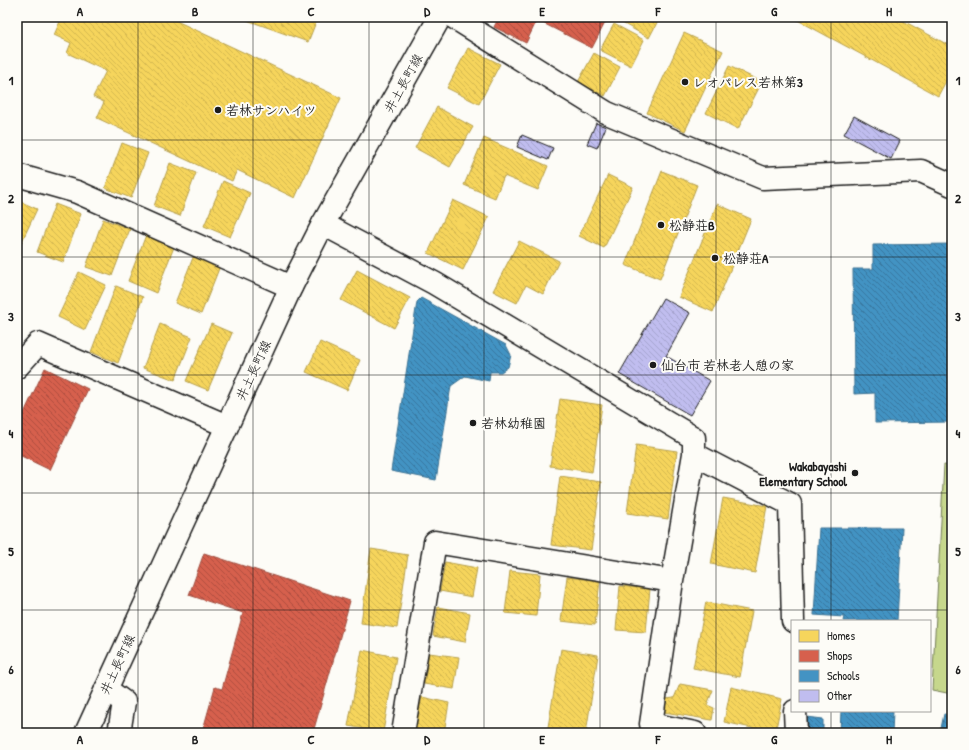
<svg xmlns="http://www.w3.org/2000/svg" width="969" height="750" font-family="'Patrick Hand','Klee One',sans-serif">
<style>
.green{fill:#c6d78c;stroke:#717a54}
.homes{fill:url(#homes-back-hatch);stroke:#b59e49}
.shops{fill:url(#shops-back-hatch);stroke:#9e4c3e}
.schools{fill:url(#schools-back-hatch);stroke:#376f91}
.building{fill:url(#building-back-hatch);stroke:#1c1c1c}
.lines{fill:none;stroke-linecap:round;stroke-linejoin:round}
.minor-casing{stroke:#1c1c1c;stroke-width:25}
.major-casing{stroke:#1c1c1c;stroke-width:25}
.minor{stroke:#fdfcf7;stroke-width:22}
.major{stroke:#fdfcf7;stroke-width:22}
.grid{fill:none;stroke:#1c1c1c;stroke-width:1;stroke-opacity:0.55}
.poi-dot{fill:#1c1c1c;stroke:#fdfcf7;stroke-width:1.5}
.labels{text-anchor:middle;dominant-baseline:central;stroke-width:4;stroke-linejoin:round;paint-order:stroke}
.poi-label{font-size:13px;font-weight:bold;fill:#1c1c1c;stroke:#fdfcf7;text-anchor:start}
.street-label{font-size:13px;fill:#1c1c1c;stroke:#fdfcf7}
.neatline{fill:none;stroke:#1c1c1c;stroke-width:1.5}
.grid-label{font-size:13px;text-anchor:middle;font-weight:bold;fill:#1c1c1c}
</style>
<defs>
<pattern id="homes-back-hatch" width="6" height="6" patternUnits="userSpaceOnUse"><rect width="6" height="6" fill="#f6d55c"/><path d="M-1 5l2 2M0 0l6 6M5-1l2 2" fill="none" stroke="#d2b64f"/></pattern>
<pattern id="shops-back-hatch" width="6" height="6" patternUnits="userSpaceOnUse"><rect width="6" height="6" fill="#d6604d"/><path d="M-1 5l2 2M0 0l6 6M5-1l2 2" fill="none" stroke="#ad4e3f"/></pattern>
<pattern id="schools-back-hatch" width="6" height="6" patternUnits="userSpaceOnUse"><rect width="6" height="6" fill="#4393c3"/><path d="M-1 5l2 2M0 0l6 6M5-1l2 2" fill="none" stroke="#37779e"/></pattern>
<pattern id="building-back-hatch" width="6" height="6" patternUnits="userSpaceOnUse"><rect width="6" height="6" fill="#c0bdef"/><path d="M-1 5l2 2M0 0l6 6M5-1l2 2" fill="none" stroke="#a4a2cc"/></pattern>
</defs>
<rect width="100%" height="100%" fill="#fdfcf7"/>
<filter id="ink" filterUnits="userSpaceOnUse"><feTurbulence type="fractalNoise" baseFrequency=".025" numOctaves="2"/><feDisplacementMap in="SourceGraphic" scale="8" xChannelSelector="R" yChannelSelector="G"/><feConvolveMatrix kernelMatrix="1 2 1 2 8 2 1 2 1" color-interpolation-filters="sRGB"/></filter>
<g filter="url(#ink)">
<!-- green -->
<path class="green" d="M944,465L952,466V694L932,690Z"/>
<!-- homes -->
<path class="homes" d="M62,17H168L341,98L295,198L237,170L232,181L97,118L104,102L93,97L106,71L67,53L71,43L54,35Z
M245,17H318L308,42L244,19Z
M618,17H660L649,38L617,20Z
M792,17H896L952,47V70L938,96Z
M614,24L644,40L631,66L600,50Z
M684,33L723,51L685,131L647,113Z
M468,48L500,64L479,104L447,88Z
M594,53L620,67L605,96L578,82Z
M729,66L762,82L738,129L706,113Z
M437,107L473,127L450,167L415,148Z
M484,138L548,166L538,190L504,176L495,198L464,185Z
M122,143L148,153L131,198L105,188Z
M170,163L196,173L180,216L154,206Z
M662,171L697,185L660,279L625,265Z
M608,175L633,187L604,248L579,236Z
M223,181L250,193L230,237L204,226Z
M17,200L37,209L17,252Z
M453,200L489,217L463,270L428,253Z
M55,204L81,214L63,262L37,252Z
M717,204L751,219L713,312L679,297Z
M103,219L130,229L112,276L86,267Z
M146,235L174,247L156,293L128,281Z
M519,241L559,261L543,294L526,285L517,303L493,291Z
M194,255L220,266L201,314L175,303Z
M357,270L410,298L394,328L341,300Z
M79,272L106,285L85,330L58,317Z
M116,286L143,297L118,363L91,352Z
M160,324L192,337L175,380L143,368Z
M211,324L232,333L208,390L186,381Z
M320,342L360,360L347,390L306,372Z
M560,399L602,405L592,472L550,466Z
M636,445L677,451L668,519L627,513Z
M560,476L601,482L591,550L551,545Z
M723,498L767,506L755,573L711,564Z
M371,549L408,555L397,628L361,623Z
M445,562L477,568L472,597L440,591Z
M510,571L540,574L536,616L505,613Z
M567,577L600,581L595,625L561,621Z
M620,586L650,589L646,632L616,630Z
M706,602L752,611L740,677L693,668Z
M438,607L470,613L465,642L433,636Z
M561,649L598,655L586,733H547Z
M362,650L396,657L383,732L348,726Z
M429,653L459,657L454,689L424,684Z
M680,684L713,690L707,705L714,708L712,720L664,712L666,699L674,698Z
M731,687L782,699L775,733L724,722Z
M422,697L449,703L444,733L415,729Z"/>
<!-- shops -->
<path class="shops" d="M499,17H608L592,48L537,20L526,43L494,27Z
M45,368L88,389L50,470L17,454V428Z
M204,553L350,601L314,729L328,733H202L215,687L222,689L243,613L189,595Z"/>
<!-- schools -->
<path class="schools" d="M952,244V422L875,423V393L854,394L853,269H873V245Z
M421,298L506,345L511,355L508,367L501,372H490L489,381L465,376L451,386L436,480L391,471L417,302Z
M819,528H902L897,621H843L844,617L814,615Z
M841,711H893L892,733H840Z
M944,714L952,715V733H940Z
M807,717L823,719V733H808Z"/>
<!-- building -->
<path class="building" d="M854,116L900,141L891,159L844,134Z
M596,123L606,127L597,148L587,144Z
M522,135L553,148L548,160L517,147Z
M663,298L690,313L666,356L710,381L690,415L619,374Z"/>
<g class="lines">
<!-- minor casing -->
<g class="minor-casing">
<path id="minor" d="M453,17L607,113L763,178L921,171L952,185
M17,175L77,192L291,287
M323,224L434,283L694,438V454L672,581L651,724L695,733
M17,367L38,344L227,426
M694,454L790,504L793,621
M106,689L124,702L119,733
M795,711L796,733
M404,727L435,542L672,581"/>
</g>
<!-- major casing -->
<g class="major-casing">
<path id="major" d="M86,733L291,287L323,224L440,17"/>
</g>
<!-- minor -->
<use href="#minor" class="minor"/>
<!-- major -->
<use href="#major" class="major"/>
</g>
</g>
<!-- grid -->
<path class="grid" d="M138,17V733M253,17V733M369,17V733M484,17V733M600,17V733M716,17V733M831,17V621M17,140H952M17,257H952M17,375H952M17,493H952M17,610H952M831,711V733"/>
<!-- markers -->
<g class="poi-dot">
<circle cx="685" cy="82" r="4"/>
<circle cx="218" cy="110" r="4"/>
<circle cx="661" cy="225" r="4"/>
<circle cx="715" cy="258" r="4"/>
<circle cx="653" cy="365" r="4"/>
<circle cx="473" cy="423" r="4"/>
<circle cx="855" cy="473" r="4"/>
</g>
<g class="labels">
<!-- poi labels -->
<g class="poi-label">
<text x="693" y="82">レオパレス若林第3</text>
<text x="226" y="110">若林サンハイツ</text>
<text x="669" y="225">松静荘B</text>
<text x="723" y="258">松静荘A</text>
<text x="661" y="365">仙台市 若林老人憩の家</text>
<text x="481" y="423">若林幼稚園</text>
<text x="847" y="466" text-anchor="end">Wakabayashi<tspan x="847" dy="15">Elementary School</tspan></text>
</g>
<!-- street labels -->
<g class="street-label">
<text transform="translate(403 83) rotate(-61)">井土長町線</text>
<text transform="translate(253 370) rotate(-65)">井土長町線</text>
<text transform="translate(117 664) rotate(-65)">井土長町線</text>
</g>
</g>
<!-- margin -->
<rect width="969" height="750" fill="none" stroke="#fdfcf7" stroke-width="44"/>
<!-- legend -->
<rect x="791" y="620" width="140" height="92" fill="#fdfcf7" stroke="#a3a29f"/>
<rect x="799" y="630" width="20" height="12" fill="#f6d55c" stroke="#a3a29f"/>
<text x="827" y="640" font-size="12" fill="#1c1c1c">Homes</text>
<rect x="799" y="650" width="20" height="12" fill="#d6604d" stroke="#a3a29f"/>
<text x="827" y="660" font-size="12" fill="#1c1c1c">Shops</text>
<rect x="799" y="670" width="20" height="12" fill="#4393c3" stroke="#a3a29f"/>
<text x="827" y="680" font-size="12" fill="#1c1c1c">Schools</text>
<rect x="799" y="690" width="20" height="12" fill="#c0bdef" stroke="#a3a29f"/>
<text x="827" y="700" font-size="12" fill="#1c1c1c">Other</text>
<rect x="22" y="22" width="925" height="706" class="neatline"/>
<g class="grid-label">
<text x="80" y="16">A</text>
<text x="195" y="16">B</text>
<text x="311" y="16">C</text>
<text x="427" y="16">D</text>
<text x="542" y="16">E</text>
<text x="658" y="16">F</text>
<text x="774" y="16">G</text>
<text x="889" y="16">H</text>
<text x="11" y="85">1</text>
<text x="958" y="85">1</text>
<text x="11" y="203">2</text>
<text x="958" y="203">2</text>
<text x="11" y="321">3</text>
<text x="958" y="321">3</text>
<text x="11" y="438">4</text>
<text x="958" y="438">4</text>
<text x="11" y="556">5</text>
<text x="958" y="556">5</text>
<text x="11" y="674">6</text>
<text x="958" y="674">6</text>
<text x="80" y="744">A</text>
<text x="195" y="744">B</text>
<text x="311" y="744">C</text>
<text x="427" y="744">D</text>
<text x="542" y="744">E</text>
<text x="658" y="744">F</text>
<text x="774" y="744">G</text>
<text x="889" y="744">H</text>
</g>
</svg>
